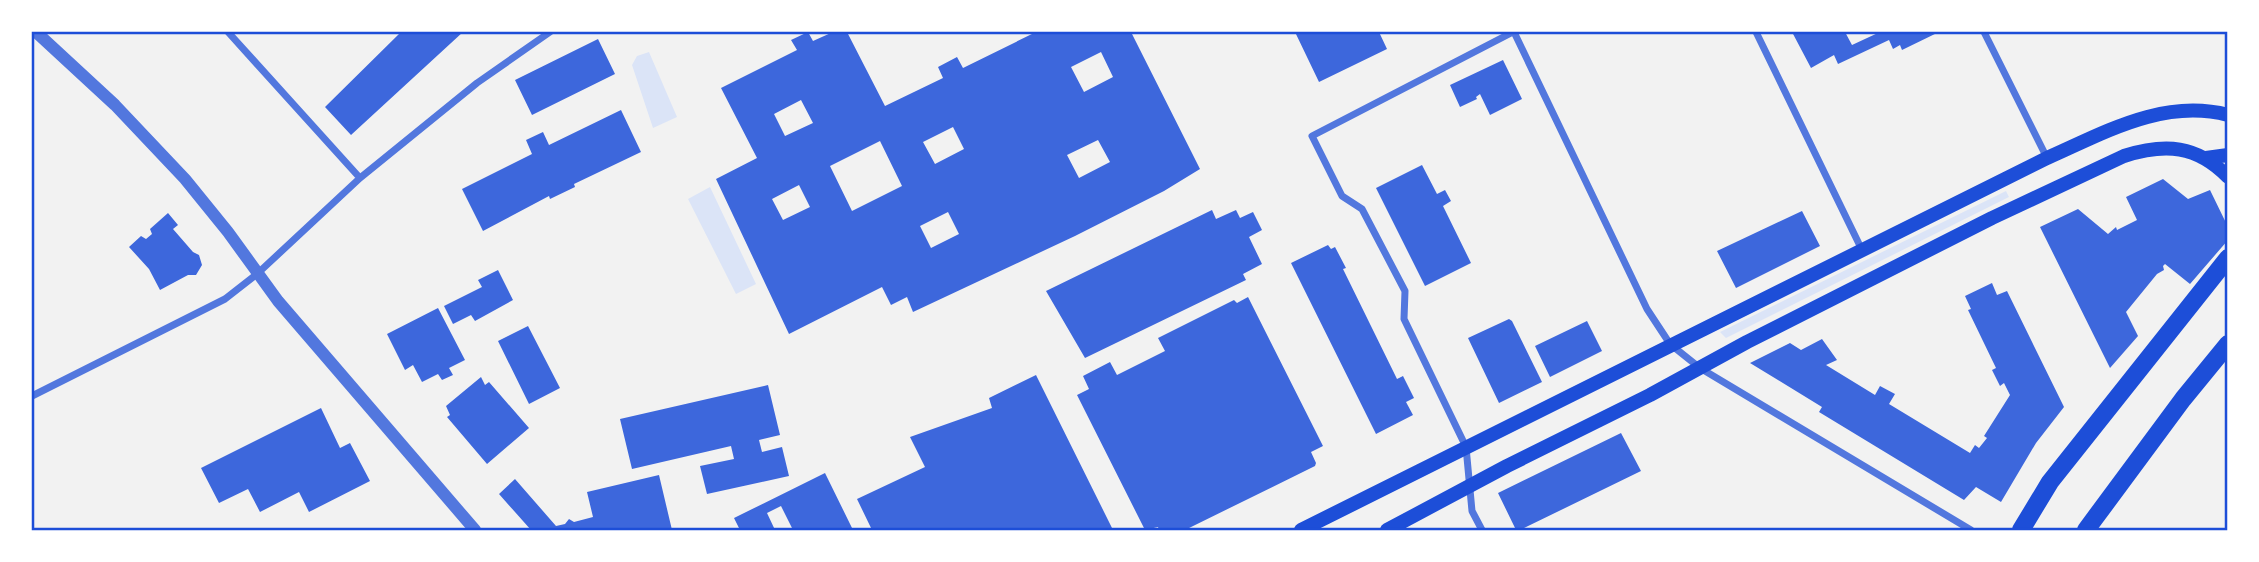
<svg xmlns="http://www.w3.org/2000/svg" width="2259" height="562" font-family="'Fira Sans',sans-serif">
<style>
.green{fill:#dbe4f7}
.building{fill:#3d67dc;fill-rule:evenodd}
.lines{fill:none;stroke-linecap:round;stroke-linejoin:round}
.minor{stroke:#5277de;stroke-width:7}
.tertiary{stroke:#5277de;stroke-width:12}
.secondary{stroke:#1d4ed8;stroke-width:14}
.primary{stroke:#1d4ed8;stroke-width:18}
.neatline{fill:none;stroke:#1d4ed8;stroke-width:2.5}
</style>
<rect width="100%" height="100%" fill="#f2f2f2"/>
<!-- green -->
<path class="green" d="M649,52L677,117L653,128L632,65L637,56Z
M710,187L756,284L736,294L688,199Z
M2006,191L2009,197L1726,338L1720,332Z"/>
<!-- building -->
<path class="building" d="M401,32H463L351,135L325,107Z
M808,32L813,41L833,32H847L885,106L943,78L938,67L957,57L963,68L1036,32H1131L1200,169L1164,191L1075,236L913,312L907,297L891,305L882,287L789,334L716,179L757,158L721,88L797,50L791,40ZM1101,52L1113,77L1084,92L1071,67ZM801,100L813,123L785,136L774,114ZM953,127L964,149L935,164L923,142ZM1098,140L1110,162L1079,178L1067,155ZM880,141L902,186L852,211L830,166ZM799,185L810,207L783,220L772,199ZM948,212L959,234L931,248L920,226Z
M1295,32H1379L1387,49L1319,82Z
M1792,32H1845L1852,45L1880,32H1939L1902,50L1900,45L1893,49L1889,40L1838,64L1834,55L1811,68Z
M598,39L615,74L532,115L515,80Z
M1503,60L1522,99L1490,115L1480,94L1476,97L1477,99L1460,107L1450,85Z
M621,110L641,152L574,184L575,187L550,199L549,196L483,231L462,189L532,154L526,140L543,132L549,145Z
M1422,165L1437,194L1445,190L1451,201L1443,206L1471,263L1425,286L1376,188Z
M2163,179L2188,199L2210,190L2228,227V240L2190,284L2165,264L2163,266L2164,270L2157,274L2126,312L2138,336L2110,368L2040,227L2078,209L2108,234L2116,227L2117,230L2137,220L2126,197Z
M1212,210L1216,219L1236,210L1240,218L1253,212L1262,230L1249,237L1262,264L1243,274L1246,280L1085,358L1046,291Z
M1802,211L1820,246L1736,288L1717,251Z
M168,213L178,225L173,229L193,252L199,255L202,265L196,275H188L160,290L149,269L129,247L141,236L146,239L152,234L150,229Z
M1328,245L1331,249L1335,247L1346,268L1343,269L1397,379L1403,376L1414,398L1406,402L1413,415L1376,434L1291,263Z
M498,270L513,300L475,321L471,315L453,324L444,306L482,287L478,280Z
M1992,283L1997,295L2007,291L2064,407L2036,443L2001,502L1976,487L1964,500L1819,412L1822,407L1750,363L1790,343L1801,350L1822,339L1837,360L1826,365L1875,395L1880,386L1895,394L1889,404L1970,453L1975,445L1979,448L1987,438L1984,436L2010,395L2004,383L2000,386L1992,370L1996,368L1968,310L1971,309L1965,296Z
M1248,297L1323,446L1311,452L1316,463L1315,466L1185,530H1159L1158,527L1145,530L1077,395L1089,389L1083,376L1110,362L1117,375L1165,351L1158,338L1234,300L1237,303Z
M438,308L465,360L449,368L453,375L442,380L438,374L422,382L413,365L405,370L387,334Z
M1509,319L1512,321L1542,382L1499,403L1468,338Z
M1587,321L1602,351L1550,377L1535,346Z
M528,326L560,388L529,404L498,341Z
M1036,375L1113,530H872L857,499L925,467L910,437L992,408L989,398Z
M481,377L485,385L489,382L529,428L487,464L447,417L450,415L446,406Z
M768,385L780,435L759,440L762,452L782,447L789,476L707,494L700,466L734,459L731,446L632,469L620,419Z
M321,408L340,448L350,443L370,481L309,512L299,492L260,512L248,489L219,503L201,468Z
M1621,433L1641,471L1520,530H1516L1498,493Z
M825,473L853,530H793L781,506L767,513L775,530H740L734,518Z
M659,475L672,530H531L499,494L515,479L556,526L565,524L569,519L574,522L593,517L587,492Z"/>
<g class="lines">
<!-- minor -->
<path class="minor" d="M228,32L360,178
M1514,32L1647,309L1670,344L1700,368L1971,530
M1756,32L1862,250
M1984,32L2047,158
M32,396L225,299L257,274L360,178L477,83L550,32
M1482,530L1472,511L1466,447L1404,319L1405,291L1362,209L1342,196L1312,136L1513,32"/>
<!-- tertiary -->
<path class="tertiary" d="M36,32L115,105L185,179L228,232L278,301L475,530"/>
<!-- secondary -->
<path class="secondary" d="M2206,158L2228,155
M1301,530L2047,158C2104,133 2163,98 2228,115
M1387,530L1507,466L1650,395L1747,342L1992,218L2124,156C2165,143 2197,145 2228,177"/>
<!-- primary -->
<path class="primary" d="M2021,530L2050,482L2228,258
M2086,530L2183,399L2228,344"/>
</g>
<!-- border -->
<rect width="2259" height="562" fill="none" stroke="#ffffff" stroke-width="66"/>
<rect x="33" y="33" width="2193" height="496" class="neatline"/>
</svg>
